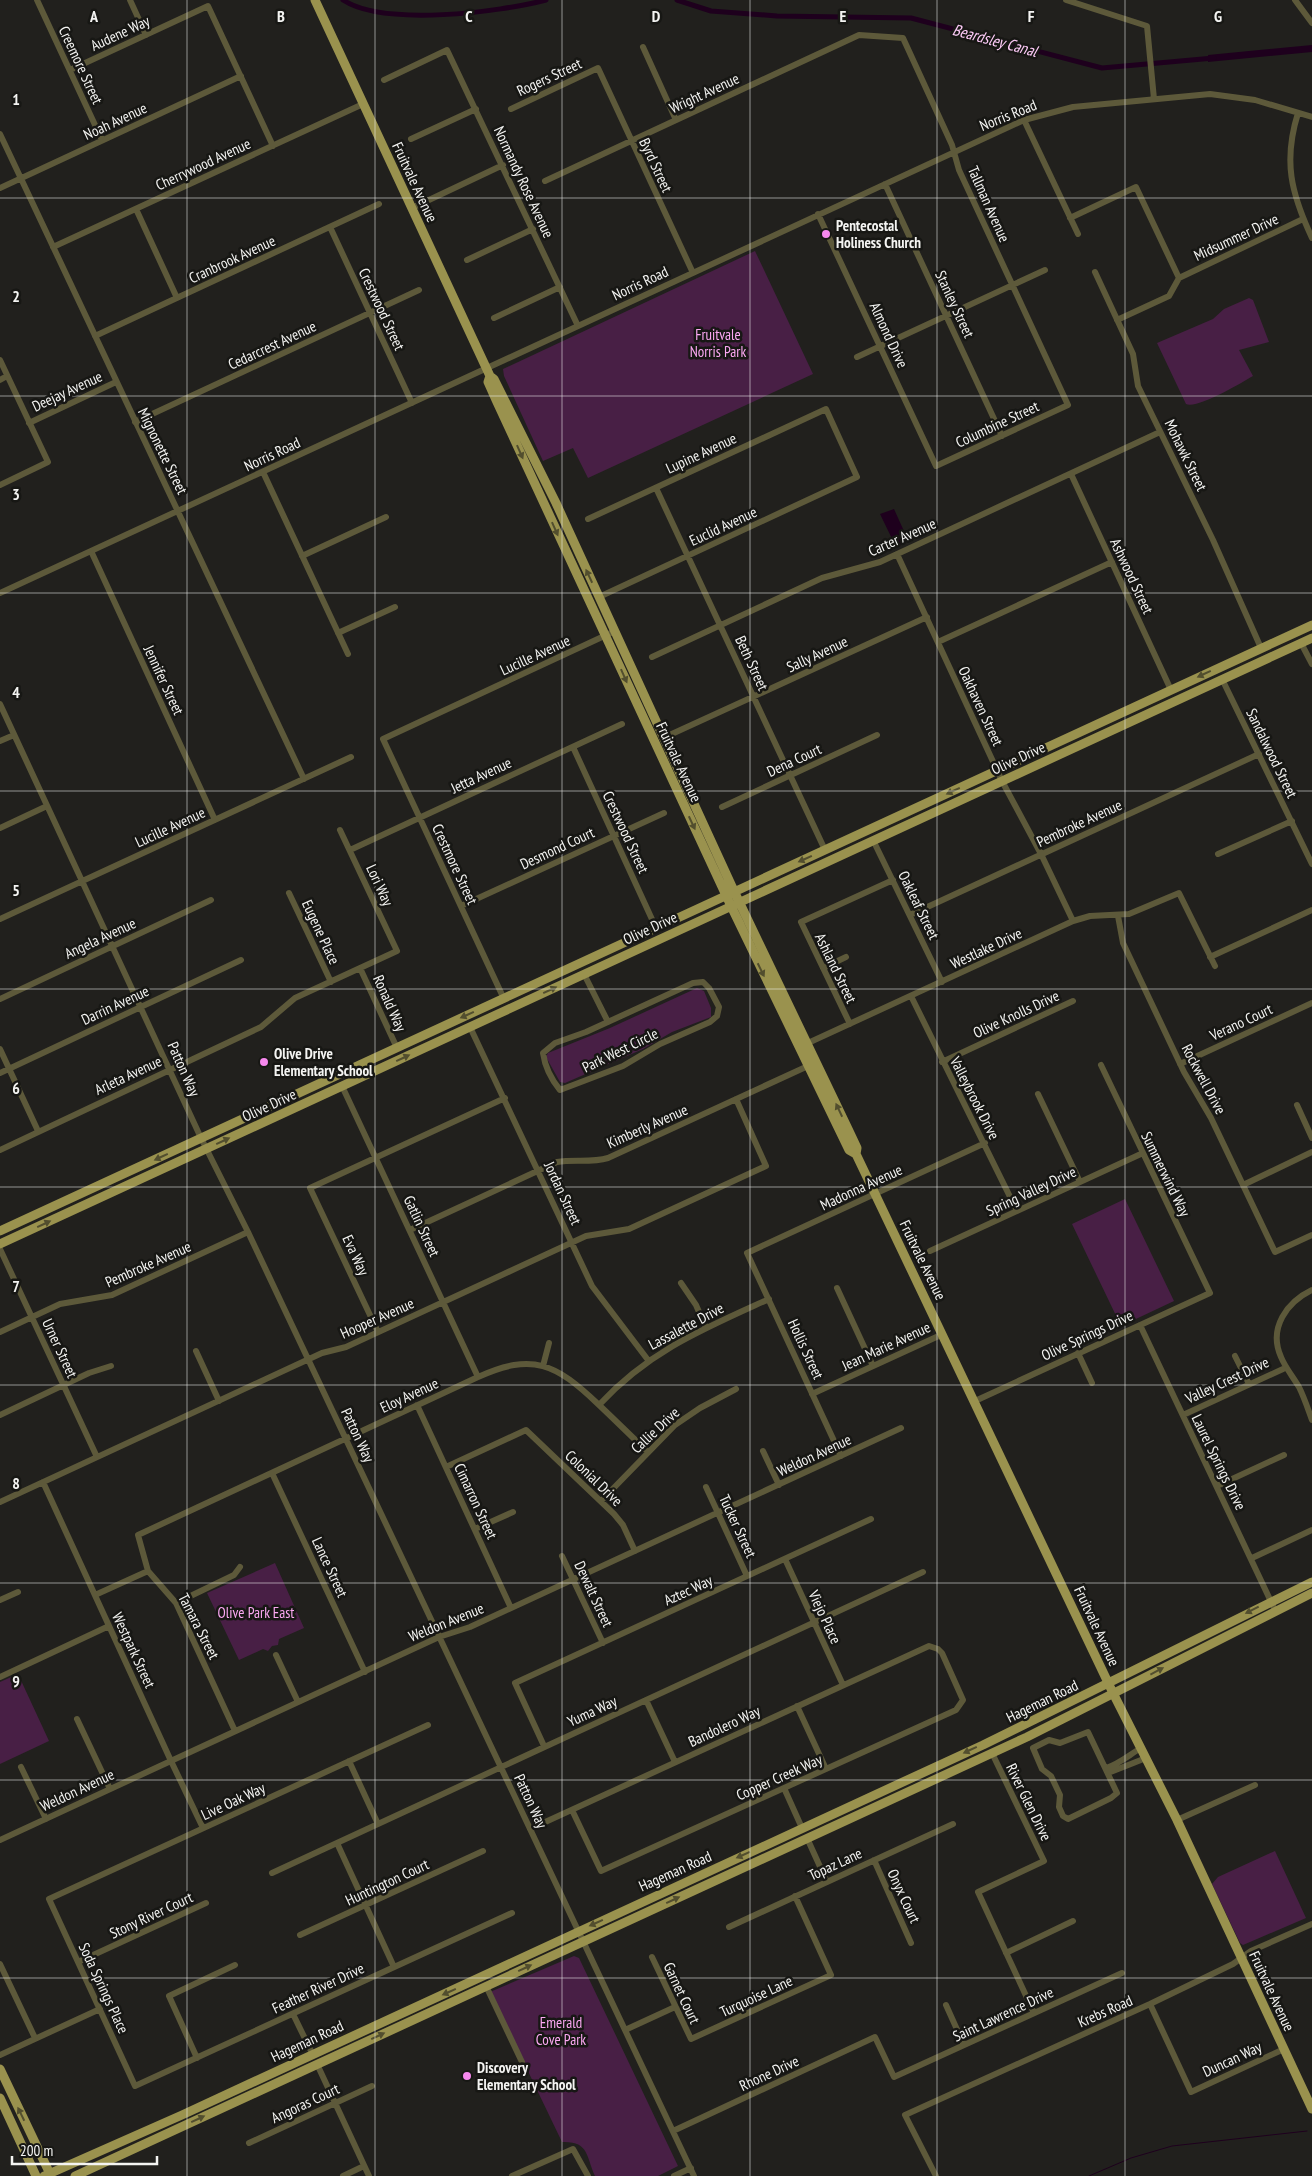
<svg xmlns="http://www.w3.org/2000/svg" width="1312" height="2176" font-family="'PT Sans Narrow',sans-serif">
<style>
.green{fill:#481f45}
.water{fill:#1e001d}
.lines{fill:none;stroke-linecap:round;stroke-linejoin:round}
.stream{stroke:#1e001d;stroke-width:1}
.canal{stroke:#1e001d;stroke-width:5}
.minor{stroke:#5d593a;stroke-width:6}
.major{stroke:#9a924e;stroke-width:9}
.oneway{fill:#524e2e}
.grid{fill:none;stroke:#f4f4f2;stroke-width:1;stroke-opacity:0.55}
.poi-dot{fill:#f688ed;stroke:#171714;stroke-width:2}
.labels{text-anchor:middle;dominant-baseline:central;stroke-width:5;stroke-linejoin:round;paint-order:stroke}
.street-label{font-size:15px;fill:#f4f4f2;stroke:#171714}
.poi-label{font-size:15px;font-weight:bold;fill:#f4f4f2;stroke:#171714;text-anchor:start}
.park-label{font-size:15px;fill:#fca8f3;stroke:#171714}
.water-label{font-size:16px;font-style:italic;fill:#fecbf8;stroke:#171714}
.grid-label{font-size:16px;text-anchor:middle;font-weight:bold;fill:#f4f4f2;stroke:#171714;stroke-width:5;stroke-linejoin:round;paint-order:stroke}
</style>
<rect width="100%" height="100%" fill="#21201d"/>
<!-- green -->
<path class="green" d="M755,251L813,374L588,478L573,448L543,461L504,376L503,369Z
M1249,298L1253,300L1269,342L1239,350L1253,376C1241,383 1198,409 1186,404L1157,343L1213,319L1224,309Z
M697,988L704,991L711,1008V1017L672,1032L643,1049L565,1083L560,1082L546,1057L548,1053L610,1028Z
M1125,1199L1174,1301L1121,1326L1072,1224Z
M275,1563L304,1628L279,1639L278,1645L272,1646L268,1651L263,1649L239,1660L207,1593Z
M18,1674L49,1741L0,1764V1682Z
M1275,1851L1306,1918L1243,1945L1240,1943L1212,1884L1218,1877Z
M574,1956L579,1958L678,2166L658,2176H595C586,2156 589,2141 562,2142L490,1992Z"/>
<!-- water -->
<path class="water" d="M1312,45V52L1208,62V55Z
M894,509L908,540L896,547L880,514Z"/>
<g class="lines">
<!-- stream -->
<path class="stream" d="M1089,2176L1131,2158L1172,2146L1307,2131"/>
<!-- canal -->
<path class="canal" d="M343,0C384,27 500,12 546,0
M677,0L711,11L777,16L911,18L1102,68L1214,58"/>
<!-- minor -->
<path class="minor" d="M37,0L102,140
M130,0L146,35
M1066,0L1147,26L1154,99
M1295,0L1312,23
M643,47L676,120
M70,70L208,6L273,146
M384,80L447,50L578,326
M511,109L598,68L693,273
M1298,113C1283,161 1291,193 1312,238
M1024,120L1078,234
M0,134L304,779
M411,139L476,109
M545,181L859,35L903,38L952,145L959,170L1068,405L936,466L818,214
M885,184L1002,436
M0,188L241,76
M412,208L503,165
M136,209L177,298
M1070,218L1136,187L1179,278
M330,227L412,403
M53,247L363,104
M467,260L533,229
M1095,272L1133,354L1138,386L1213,540L1261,648
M1179,278L1303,219
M494,318L560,287
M1117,320L1169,296L1179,278
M95,336L379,204
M857,357L1045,270
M0,360L48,462L0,485
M0,380L7,376
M135,422L419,290
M29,423L116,382
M263,472L348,654
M1071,474L1171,690
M656,488L825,850
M588,519L826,409L857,477L599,597
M91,551L215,820
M897,554L1002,781L1041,854L1073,921
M302,556L386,517
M0,593L1024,120L1073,107L1210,94L1255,100L1312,117
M338,633L395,607
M938,642L1112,562
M1301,643L1312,664
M652,657L822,578L880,562L1160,432
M1222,679L1312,864
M0,704L201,1138L248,1232L694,2176
M663,738L927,617
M0,741L14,735
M573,747L656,928
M722,807L877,735
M0,828L47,806
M873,840L942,982
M350,850L622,724
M1218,854L1292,821
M289,893L331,982
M461,906L664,813
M910,915L1259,754
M1118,916L1123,943L1184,1072L1211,1118L1275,1252L1312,1235
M0,919L351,757
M1210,957L1312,910
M360,968L397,1048
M823,968L846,957
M584,974L608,1022
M703,982L709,988L719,1007L717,1016L710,1022L660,1044L623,1066L560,1090C551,1079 545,1067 543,1053L555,1043L586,1032L693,983Z
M911,996L1017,1211
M0,999L211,900
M504,999L383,739L615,631
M850,1024L801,922L893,880
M470,1027L592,1286L648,1360
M808,1043L1073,921L1090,916L1129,914L1179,893L1215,966
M0,1049L38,1131
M942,1062L1073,1001
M1180,1064L1312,1003
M0,1073L241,960
M342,1086L478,1377
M1038,1094L1080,1182
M1297,1105L1312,1138
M0,1150L261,1027L295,998L397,951L340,830
M1243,1185L1312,1152
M410,1230L557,1162C574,1159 591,1163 608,1158L808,1066
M0,1249L97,1457
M930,1251L1143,1153
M681,1283L696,1305L706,1328
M837,1288L873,1366
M1312,1290C1287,1302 1268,1328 1281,1357C1285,1367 1293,1377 1299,1387C1304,1397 1308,1409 1312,1420
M1140,1325L1275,1610
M0,1332L60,1304L112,1295L248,1232
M378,1332L310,1188L505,1098
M196,1351L219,1401
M1078,1353L1092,1383
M1235,1356L1249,1384
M543,1366L549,1343
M812,1394L943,1334
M975,1401L1210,1293L1101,1065
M417,1405L511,1608
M599,1405C649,1351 703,1329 769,1299
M0,1415L89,1373L111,1366
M1183,1415L1283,1369
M763,1451L779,1485
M841,1456L747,1253L985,1143
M446,1467L526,1430L614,1514L623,1525L635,1551
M272,1473L365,1672
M43,1482L171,1761L203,1828
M1217,1486L1284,1455
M706,1487L747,1576
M601,1501L675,1425L700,1408L736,1389
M0,1502L322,1353L346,1347L586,1236L629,1229L766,1166L736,1099
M475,1529L513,1512
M562,1556L603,1643
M1252,1558L1312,1530
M785,1559L843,1685
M95,1595L148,1571
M0,1600L18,1592
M176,1603L234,1575L240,1567
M276,1655L298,1702
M0,1677L109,1626
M646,1700L675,1762
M797,1706L826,1769
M77,1719L110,1789
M428,1725L49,1899L135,2086L512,1913
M235,1731L176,1603L148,1571L138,1535L478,1377C533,1352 556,1364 598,1404C615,1420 631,1436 648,1452
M1088,1732L1117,1793L1111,1798L1068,1819L1063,1816L1059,1807L1060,1795L1051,1776L1042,1769L1033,1748L1049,1740L1060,1743Z
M544,1746L515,1683L871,1519
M992,1753L1044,1861L978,1892L1034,2013
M349,1761L378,1824
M21,1767L46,1819
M1106,1768C1119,1764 1129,1755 1141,1748
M1108,1773L1146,1758
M784,1788L802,1828
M1177,1820L1255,1785
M530,1829L929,1646L938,1649L942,1653L963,1700L956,1710L601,1871L572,1810
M807,1838L827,1882
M0,1840L439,1637L470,1627L901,1428
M337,1843L394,1967
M874,1860L911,1943
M272,1873L923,1572
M729,1927L953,1824
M300,1935L483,1851
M1006,1953L1073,1921
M652,1957L691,2039L831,1975L795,1896
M78,1962L206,1903
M0,1964L35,2038
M486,1986L522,2062
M1150,2004L1191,2092L1284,2049
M946,2005L964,2045
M293,2014L312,2053
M625,2030L675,2007
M0,2055L100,2009
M197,2058L169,1996L235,1965
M317,2064L369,2176
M673,2131L875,2037L894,2077L1122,1973
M249,2143L372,2086
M343,2176L364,2166
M512,2176L573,2149L588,2176
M674,2176L691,2168
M936,2176L905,2115L1150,2004L1233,1964L1251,1951L1312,1924"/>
<!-- major -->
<path class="major" d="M315,0L490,376L494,379L556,503L734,891L849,1131L857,1148L856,1154L1113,1693L1177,1820L1312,2109
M490,376L488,382L496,400L731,906L849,1150L856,1154
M0,1231L1312,625
M0,1244L1312,638
M0,2069L51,2176
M0,2098L36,2176
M44,2176L182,2115L983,1745L1312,1582
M75,2176L1027,1737L1312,1593"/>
</g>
<!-- one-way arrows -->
<defs><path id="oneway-solid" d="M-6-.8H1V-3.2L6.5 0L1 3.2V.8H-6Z" transform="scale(1.25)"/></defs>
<g class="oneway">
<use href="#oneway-solid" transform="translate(520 452) rotate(66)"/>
<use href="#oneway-solid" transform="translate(555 529) rotate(66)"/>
<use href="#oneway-solid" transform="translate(589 576) rotate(-115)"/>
<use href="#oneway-solid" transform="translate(1204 674) rotate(155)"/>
<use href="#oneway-solid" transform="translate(624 676) rotate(66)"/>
<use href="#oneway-solid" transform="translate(953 791) rotate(155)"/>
<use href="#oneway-solid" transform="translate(692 823) rotate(65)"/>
<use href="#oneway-solid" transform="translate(805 859) rotate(156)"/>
<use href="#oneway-solid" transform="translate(761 970) rotate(64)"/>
<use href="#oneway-solid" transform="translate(550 990) rotate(-25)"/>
<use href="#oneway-solid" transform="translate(467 1015) rotate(156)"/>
<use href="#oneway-solid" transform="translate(403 1058) rotate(-25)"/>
<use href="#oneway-solid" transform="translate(839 1110) rotate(-115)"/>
<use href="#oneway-solid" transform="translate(223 1141) rotate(-25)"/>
<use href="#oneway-solid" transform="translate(161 1157) rotate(155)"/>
<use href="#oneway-solid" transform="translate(44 1224) rotate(-25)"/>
<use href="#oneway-solid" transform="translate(1252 1610) rotate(153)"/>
<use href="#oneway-solid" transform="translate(1157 1671) rotate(-28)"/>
<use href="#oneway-solid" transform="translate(970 1750) rotate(155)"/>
<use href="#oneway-solid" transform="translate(743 1855) rotate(156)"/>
<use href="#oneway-solid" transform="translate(673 1900) rotate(-25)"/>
<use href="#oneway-solid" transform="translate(596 1923) rotate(156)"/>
<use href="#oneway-solid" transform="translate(525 1968) rotate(-25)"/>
<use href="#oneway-solid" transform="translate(449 1992) rotate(156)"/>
<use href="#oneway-solid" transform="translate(378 2036) rotate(-25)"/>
<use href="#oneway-solid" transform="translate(21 2114) rotate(-116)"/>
<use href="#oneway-solid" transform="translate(198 2119) rotate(-25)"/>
</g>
<!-- grid -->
<path class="grid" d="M187,0V2176M375,0V2176M562,0V2176M750,0V2176M937,0V2176M1125,0V2176M0,198H1312M0,396H1312M0,593H1312M0,791H1312M0,989H1312M0,1187H1312M0,1385H1312M0,1583H1312M0,1780H1312M0,1978H1312"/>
<!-- markers -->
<g class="poi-dot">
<circle cx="826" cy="234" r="5"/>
<circle cx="264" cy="1062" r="5"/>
<circle cx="467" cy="2076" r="5"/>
</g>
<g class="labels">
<!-- street labels -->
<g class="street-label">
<text transform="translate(120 33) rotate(-25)">Audene Way</text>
<text transform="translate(81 65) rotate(65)">Creemore Street</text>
<text transform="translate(549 77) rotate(-25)">Rogers Street</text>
<text transform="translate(704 93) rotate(-25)">Wright Avenue</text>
<text transform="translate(1008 115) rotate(-22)">Norris Road</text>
<text transform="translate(115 121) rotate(-25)">Noah Avenue</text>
<text transform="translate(203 164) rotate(-25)">Cherrywood Avenue</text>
<text transform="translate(656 165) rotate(65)">Byrd Street</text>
<text transform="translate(415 182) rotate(65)">Fruitvale Avenue</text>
<text transform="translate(524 182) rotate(65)">Normandy Rose Avenue</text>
<text transform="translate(989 204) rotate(66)">Tallman Avenue</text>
<text transform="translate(1236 237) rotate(-25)">Midsummer Drive</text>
<text transform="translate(232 259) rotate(-25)">Cranbrook Avenue</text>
<text transform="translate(640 283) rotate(-25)">Norris Road</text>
<text transform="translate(955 304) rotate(65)">Stanley Street</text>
<text transform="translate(382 309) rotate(65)">Crestwood Street</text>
<text transform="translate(889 335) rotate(65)">Almond Drive</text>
<text transform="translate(272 345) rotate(-25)">Cedarcrest Avenue</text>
<text transform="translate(67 391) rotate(-25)">Deejay Avenue</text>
<text transform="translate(997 424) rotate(-25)">Columbine Street</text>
<text transform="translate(163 451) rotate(64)">Mignonette Street</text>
<text transform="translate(701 453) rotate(-25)">Lupine Avenue</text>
<text transform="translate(272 454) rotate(-25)">Norris Road</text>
<text transform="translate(1186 455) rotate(64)">Mohawk Street</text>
<text transform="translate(723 526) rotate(-25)">Euclid Avenue</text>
<text transform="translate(902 537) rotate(-24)">Carter Avenue</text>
<text transform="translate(1132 576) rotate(65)">Ashwood Street</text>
<text transform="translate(817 654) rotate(-25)">Sally Avenue</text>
<text transform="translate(535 655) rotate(-25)">Lucille Avenue</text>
<text transform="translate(752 663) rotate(65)">Beth Street</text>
<text transform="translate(164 680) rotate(65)">Jennifer Street</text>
<text transform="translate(981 706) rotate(65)">Oakhaven Street</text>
<text transform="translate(1272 753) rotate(64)">Sandalwood Street</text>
<text transform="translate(1018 758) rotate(-25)">Olive Drive</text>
<text transform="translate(794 760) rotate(-25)">Dena Court</text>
<text transform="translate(679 762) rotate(65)">Fruitvale Avenue</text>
<text transform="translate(481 775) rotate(-25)">Jetta Avenue</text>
<text transform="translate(1079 823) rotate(-25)">Pembroke Avenue</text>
<text transform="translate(170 827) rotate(-25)">Lucille Avenue</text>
<text transform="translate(626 832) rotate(65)">Crestwood Street</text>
<text transform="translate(557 848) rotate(-25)">Desmond Court</text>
<text transform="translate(455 864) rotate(65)">Crestmore Street</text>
<text transform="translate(380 885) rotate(65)">Lori Way</text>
<text transform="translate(919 905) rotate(64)">Oakleaf Street</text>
<text transform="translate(650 928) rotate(-25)">Olive Drive</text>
<text transform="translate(321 932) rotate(65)">Eugene Place</text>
<text transform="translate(100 938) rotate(-25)">Angela Avenue</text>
<text transform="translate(986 948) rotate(-25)">Westlake Drive</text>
<text transform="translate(836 968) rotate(64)">Ashland Street</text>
<text transform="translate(390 1003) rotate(66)">Ronald Way</text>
<text transform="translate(115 1005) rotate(-25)">Darrin Avenue</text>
<text transform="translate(1016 1014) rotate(-25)">Olive Knolls Drive</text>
<text transform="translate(1241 1022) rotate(-25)">Verano Court</text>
<text transform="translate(620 1050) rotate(-26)">Park West Circle</text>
<text transform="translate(184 1069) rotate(66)">Patton Way</text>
<text transform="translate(128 1075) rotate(-25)">Arleta Avenue</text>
<text transform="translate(1204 1079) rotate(62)">Rockwell Drive</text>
<text transform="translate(975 1098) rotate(63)">Valleybrook Drive</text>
<text transform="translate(269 1105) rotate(-25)">Olive Drive</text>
<text transform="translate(647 1126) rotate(-24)">Kimberly Avenue</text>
<text transform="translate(1166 1174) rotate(64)">Summerwind Way</text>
<text transform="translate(861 1187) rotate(-25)">Madonna Avenue</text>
<text transform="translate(1031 1191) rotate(-25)">Spring Valley Drive</text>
<text transform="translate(563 1193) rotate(65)">Jordan Street</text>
<text transform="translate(422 1226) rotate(65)">Gatlin Street</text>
<text transform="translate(356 1255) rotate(65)">Eva Way</text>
<text transform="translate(923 1260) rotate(64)">Fruitvale Avenue</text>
<text transform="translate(148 1264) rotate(-24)">Pembroke Avenue</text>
<text transform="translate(377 1318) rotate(-24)">Hooper Avenue</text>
<text transform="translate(686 1326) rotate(-28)">Lassalette Drive</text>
<text transform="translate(1087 1335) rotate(-25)">Olive Springs Drive</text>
<text transform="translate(886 1346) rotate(-25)">Jean Marie Avenue</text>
<text transform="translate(60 1348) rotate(65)">Urner Street</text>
<text transform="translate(806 1349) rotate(65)">Hollis Street</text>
<text transform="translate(1227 1380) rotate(-25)">Valley Crest Drive</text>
<text transform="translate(409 1395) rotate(-25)">Eloy Avenue</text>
<text transform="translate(655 1430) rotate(-43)">Callie Drive</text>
<text transform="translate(358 1435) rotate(65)">Patton Way</text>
<text transform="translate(814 1455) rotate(-25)">Weldon Avenue</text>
<text transform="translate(1219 1462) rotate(64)">Laurel Springs Drive</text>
<text transform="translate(594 1478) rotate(44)">Colonial Drive</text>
<text transform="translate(476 1501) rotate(65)">Cimarron Street</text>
<text transform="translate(738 1526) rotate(65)">Tucker Street</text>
<text transform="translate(330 1567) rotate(65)">Lance Street</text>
<text transform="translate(688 1590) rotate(-25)">Aztec Way</text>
<text transform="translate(594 1594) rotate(65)">Dewalt Street</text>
<text transform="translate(825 1617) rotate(65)">Viejo Place</text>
<text transform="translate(446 1622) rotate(-22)">Weldon Avenue</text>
<text transform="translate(199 1626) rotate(63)">Tamara Street</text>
<text transform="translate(1097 1626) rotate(65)">Fruitvale Avenue</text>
<text transform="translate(134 1650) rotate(65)">Westpark Street</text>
<text transform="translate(1042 1701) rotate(-26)">Hageman Road</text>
<text transform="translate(592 1711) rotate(-25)">Yuma Way</text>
<text transform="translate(724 1726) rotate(-25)">Bandolero Way</text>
<text transform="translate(779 1777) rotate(-24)">Copper Creek Way</text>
<text transform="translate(77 1790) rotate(-25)">Weldon Avenue</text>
<text transform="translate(233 1801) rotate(-25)">Live Oak Way</text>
<text transform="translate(531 1801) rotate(65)">Patton Way</text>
<text transform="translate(1029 1802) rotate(64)">River Glen Drive</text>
<text transform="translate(835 1864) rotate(-25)">Topaz Lane</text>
<text transform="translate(675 1871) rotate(-24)">Hageman Road</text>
<text transform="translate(387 1882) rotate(-25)">Huntington Court</text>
<text transform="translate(904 1896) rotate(65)">Onyx Court</text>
<text transform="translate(151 1915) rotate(-25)">Stony River Court</text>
<text transform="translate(104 1988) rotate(65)">Soda Springs Place</text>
<text transform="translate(318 1988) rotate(-25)">Feather River Drive</text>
<text transform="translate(1272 1991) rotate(65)">Fruitvale Avenue</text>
<text transform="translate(682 1993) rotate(65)">Garnet Court</text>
<text transform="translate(756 1996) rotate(-25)">Turquoise Lane</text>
<text transform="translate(1105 2011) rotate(-24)">Krebs Road</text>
<text transform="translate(1003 2014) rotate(-25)">Saint Lawrence Drive</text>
<text transform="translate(307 2041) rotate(-25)">Hageman Road</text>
<text transform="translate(1232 2059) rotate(-25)">Duncan Way</text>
<text transform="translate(769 2073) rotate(-25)">Rhone Drive</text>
<text transform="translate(305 2103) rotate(-25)">Angoras Court</text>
</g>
<!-- poi labels -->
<g class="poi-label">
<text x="836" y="225">Pentecostal<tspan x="836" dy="17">Holiness Church</tspan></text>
<text x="274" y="1053">Olive Drive<tspan x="274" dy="17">Elementary School</tspan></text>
<text x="477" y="2067">Discovery<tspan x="477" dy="17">Elementary School</tspan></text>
</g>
<!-- park labels -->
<g class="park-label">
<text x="718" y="334">Fruitvale<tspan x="718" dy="17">Norris Park</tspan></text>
<text x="256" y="1612">Olive Park East</text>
<text x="561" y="2022">Emerald<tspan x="561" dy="17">Cove Park</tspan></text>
</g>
<!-- water labels -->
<g class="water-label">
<text transform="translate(995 40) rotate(15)">Beardsley Canal</text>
</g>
</g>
<g class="grid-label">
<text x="94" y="22">A</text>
<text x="281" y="22">B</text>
<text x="469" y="22">C</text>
<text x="656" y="22">D</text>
<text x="843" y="22">E</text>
<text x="1031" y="22">F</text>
<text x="1218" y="22">G</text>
<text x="16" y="105">1</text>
<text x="16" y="302">2</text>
<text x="16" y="500">3</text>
<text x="16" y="698">4</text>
<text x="16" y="896">5</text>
<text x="16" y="1094">6</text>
<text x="16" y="1292">7</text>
<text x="16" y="1489">8</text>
<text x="16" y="1687">9</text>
</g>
<!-- scale -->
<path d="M12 2156v8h145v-8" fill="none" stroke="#f4f4f2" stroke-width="2.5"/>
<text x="20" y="2156" font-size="15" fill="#f4f4f2" stroke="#171714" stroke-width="4" paint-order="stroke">200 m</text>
</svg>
